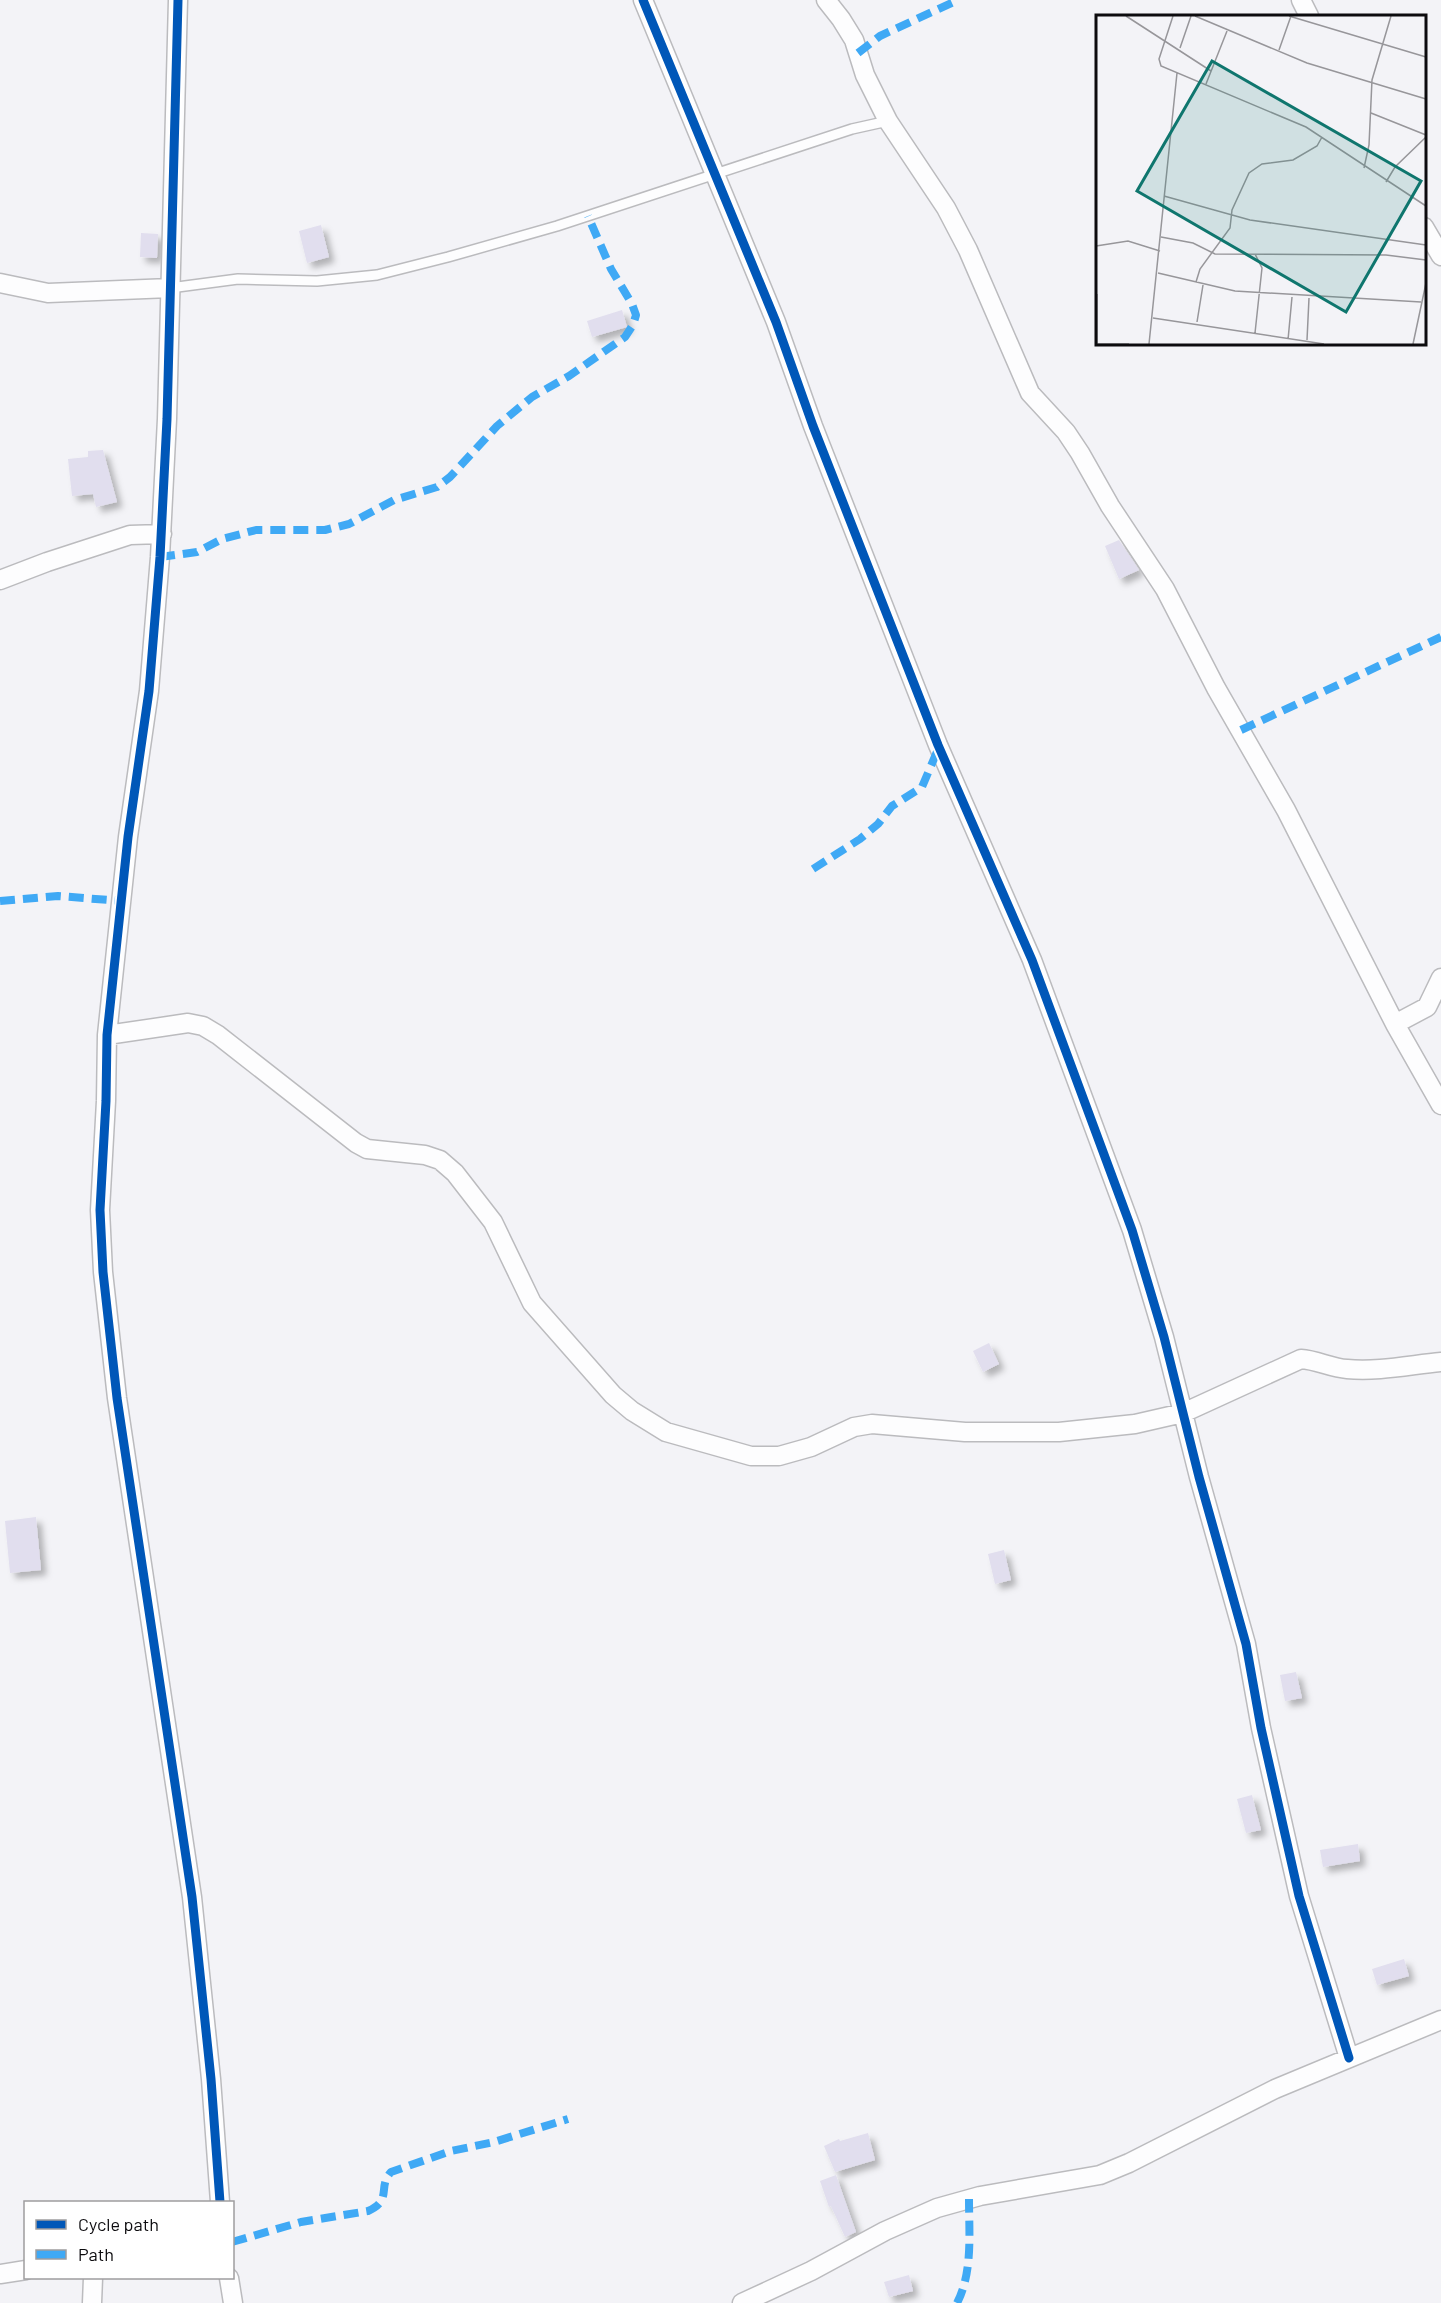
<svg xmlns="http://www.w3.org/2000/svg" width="1441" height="2303" font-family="Barlow,sans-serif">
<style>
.building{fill:#e1deee;filter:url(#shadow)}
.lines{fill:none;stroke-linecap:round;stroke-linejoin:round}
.service-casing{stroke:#bbbbbe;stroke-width:12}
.minor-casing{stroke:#bbbbbe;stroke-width:21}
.service{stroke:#fdfdfe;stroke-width:9}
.minor{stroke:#fdfdfe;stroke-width:18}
.quiet{stroke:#3fa9f5;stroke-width:8;stroke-dasharray:15 8;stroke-linecap:butt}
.cycleway-casing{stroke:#fff;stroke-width:13}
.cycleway{stroke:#0057b8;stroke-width:9}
.inset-road{fill:none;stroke:#97969a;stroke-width:1.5}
.view{fill:#0f766e;fill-opacity:0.15;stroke:#0f766e;stroke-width:3}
.inset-edge{fill:none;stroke:#0c0b0e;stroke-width:3}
</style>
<defs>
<filter id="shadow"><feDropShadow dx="5.5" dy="5.5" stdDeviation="3" flood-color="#0004"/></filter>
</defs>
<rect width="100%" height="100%" fill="#f3f3f7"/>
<!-- building -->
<path class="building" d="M321,225L329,257L307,263L299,231Z
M141,233L158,234L157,258L140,257Z
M622,310L627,327L592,337L587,321Z
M103,450L117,502L96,507L93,494L72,496L68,459L88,457V451Z
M1119,540L1139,570L1119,579L1105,546Z
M989,1343L999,1364L983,1372L973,1351Z
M36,1517L41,1570L10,1573L5,1521Z
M1004,1550L1011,1580L995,1584L988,1554Z
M1296,1672L1302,1698L1285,1701L1280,1675Z
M1252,1795L1261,1830L1246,1833L1237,1799Z
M1358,1844L1360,1861L1323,1867L1320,1850Z
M1404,1959L1409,1976L1377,1985L1372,1969Z
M868,2133L875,2160L835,2172L824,2146L839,2139L840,2141Z
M836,2175L856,2232L845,2237L831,2206L829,2207L820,2181Z
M909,2275L913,2291L889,2297L884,2282Z"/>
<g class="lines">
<!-- service casing -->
<g class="service-casing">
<path id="service" d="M170,288L238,279L317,281L377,275L448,257L557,226L852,129L888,121"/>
</g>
<!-- minor casing -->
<g class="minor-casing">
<path id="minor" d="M178,0L167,419L160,557L149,691L128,837L107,1035L106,1101L100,1210L103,1272L117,1398L192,1897L211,2079L220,2202
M643,0L776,322L813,426L938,745L1032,960L1132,1230L1164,1337L1199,1477L1246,1644L1261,1728L1299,1896L1349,2058
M826,0L841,19L854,40L865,75L888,121L946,208L968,250L1030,393L1066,432L1080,453L1110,506L1165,589L1216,688L1286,810L1395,1024L1441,1105
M1301,0L1309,16
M1424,227L1441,256
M0,283L48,293L170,288
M0,580L47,562L130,535L162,534
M1395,1024L1427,1007L1441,978
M107,1035L188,1023L203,1026L218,1035L356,1143L367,1149L425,1155L440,1160L455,1173L493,1222L532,1303L613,1395L632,1411L666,1432L751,1456H779L811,1447L854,1427L872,1424L965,1432H1059L1135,1424L1183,1413L1301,1359C1317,1360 1331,1368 1347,1369C1377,1372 1410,1365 1441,1362
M0,2274L26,2270
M229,2278L233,2303
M92,2303L93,2278
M742,2303L811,2271L885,2231L937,2208L980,2196L1100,2175L1129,2163L1275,2089L1441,2020"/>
</g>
<!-- service -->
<use href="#service" class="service"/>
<!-- minor -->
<use href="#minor" class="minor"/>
<!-- quiet -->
<path class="quiet" d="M858,53L880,36L958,0
M160,557L197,552L222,539L256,530H325L349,524L394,500L437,487L450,477L497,426L532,397L569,376L625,337L633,325L636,315L632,304L611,269L588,216
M1241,730L1441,637
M813,869L860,839L878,824L892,806L922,787L939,747
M0,901L58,896L121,901
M232,2242L301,2222L368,2211C393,2200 377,2187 391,2172L451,2151L494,2142L568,2119
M957,2303C973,2272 969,2233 969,2199"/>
<!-- cycleway casing -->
<g class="cycleway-casing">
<path id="cycleway" d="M178,0L167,419L160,557L149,691L128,837L107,1035L106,1101L100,1210L103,1272L117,1398L192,1897L211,2079L220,2202
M643,0L776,322L813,426L938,745L1032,960L1132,1230L1164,1337L1199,1477L1246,1644L1261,1728L1299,1896L1349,2058"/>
</g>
<!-- cycleway -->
<use href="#cycleway" class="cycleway"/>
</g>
<!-- overview -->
<g transform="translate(1096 15)">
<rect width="330" height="330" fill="#f3f3f7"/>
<path class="inset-road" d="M30,1L115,56M77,1L63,44L65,51L210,112L330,191M99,1L211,48L330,84M193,1L330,42M84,33L95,1M183,35L195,1M110,69L131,16M275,98L330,120M268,153L273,130L276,65L295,1M290,167L299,152L330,122M68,181L154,205L330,230M65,222L97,228L119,239L290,240L330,245M0,231L32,226L64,236M62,258L139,276L325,287M100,267L104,254L134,213L136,195L153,158L166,149L197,145L221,131L226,122M1,279V328M57,303L228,329M101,307L107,270M159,318L166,253L159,239M192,325L196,282M211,325L213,283M0,329H33M53,329L81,58M317,329L330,268"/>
<path class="view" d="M116,46L325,166L250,297L41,176Z"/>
<rect width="330" height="330" class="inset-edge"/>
</g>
<!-- legend -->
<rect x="24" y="2201" width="210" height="78" fill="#ffffff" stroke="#9e9d9f" stroke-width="1.5"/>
<rect x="36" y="2220" width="30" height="9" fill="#0057b8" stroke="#9e9d9f" stroke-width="1.5"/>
<text x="78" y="2231" font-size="18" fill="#0c0b0e">Cycle path</text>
<rect x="36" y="2250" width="30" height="9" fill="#3fa9f5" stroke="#9e9d9f" stroke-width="1.5"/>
<text x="78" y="2261" font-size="18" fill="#0c0b0e">Path</text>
</svg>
